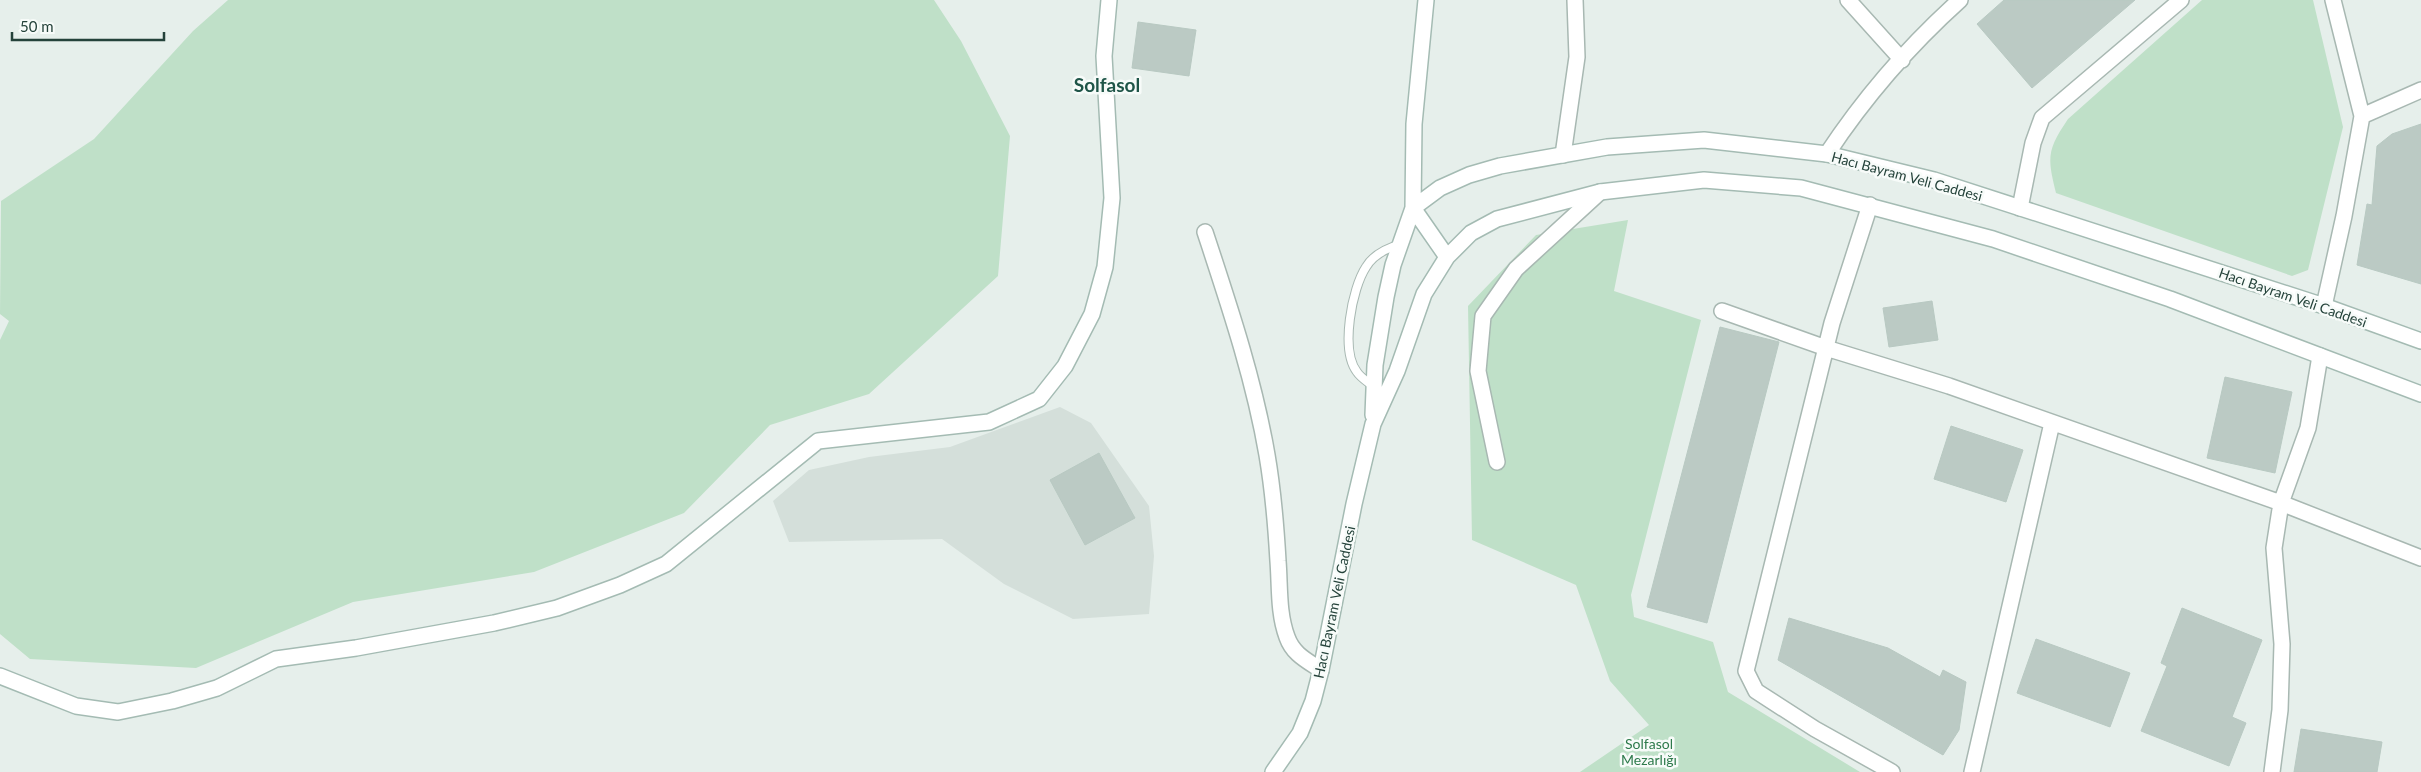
<svg xmlns="http://www.w3.org/2000/svg" width="2421" height="772" font-family="Lato,sans-serif">
<style>
.built{fill:#d4dfda}
.green{fill:#bfe0c8}
.building{fill:#bbcac4;stroke:#b8c9c2}
.lines{fill:none;stroke-linecap:round;stroke-linejoin:round}
.lane-casing{stroke:#a8b8b2;stroke-width:10}
.street-casing{stroke:#a8b8b2;stroke-width:18}
.secondary-casing{stroke:#a4bbb3;stroke-width:18}
.lane{stroke:#fff;stroke-width:8}
.street{stroke:#fff;stroke-width:15}
.secondary{stroke:#fff;stroke-width:15}
.labels{text-anchor:middle;dominant-baseline:central;stroke-width:5;stroke-linejoin:round;paint-order:stroke}
.street-label{font-size:14px;fill:#24423a;stroke:#f7fbf9}
.park-label{font-size:14px;fill:#2d7a4b;stroke:#f7fbf9}
.district-label{font-size:19px;font-weight:bold;fill:#1f5548;stroke:#f7fbf9}
</style>
<rect width="100%" height="100%" fill="#e6efeb"/>
<!-- built -->
<path class="built" d="M1060,407L1091,423L1149,506L1154,556L1149,614L1073,619L1004,584L942,539L789,542L773,501L809,470L869,457L950,447Z"/>
<!-- green -->
<path class="green" d="M228,0H934L961,41L1010,136L998,276L869,394L770,425L684,513L534,572L353,602L196,668L30,659L0,634V340L9,321L0,314L1,201L94,139L193,31Z
M2202,0H2313L2343,127L2308,270L2292,276L2056,193C2047,157 2047,150 2068,119Z
M1628,220L1614,291L1701,320L1631,595L1634,617L1713,642L1728,692L1860,772H1580L1649,725L1610,681L1576,585L1472,540L1468,306L1536,235Z"/>
<!-- building -->
<path class="building" d="M2004,0H2135L2032,88L1977,24Z
M1138,22L1196,30L1189,76L1132,68Z
M2421,124V284L2357,265L2367,204L2372,205L2377,146L2392,134Z
M1932,301L1938,340L1889,347L1883,308Z
M1720,327L1779,342L1707,623L1647,607Z
M2225,377L2292,392L2275,473L2207,458Z
M1951,426L2023,450L2006,502L1934,479Z
M1099,453L1135,518L1085,545L1050,480Z
M2182,608L2262,640L2232,717L2246,723L2229,766L2141,731L2167,666L2161,663Z
M1789,618L1888,648L1940,677L1943,670L1966,682L1959,730L1943,755L1778,660Z
M2036,639L2130,673L2110,727L2017,693Z
M2301,729L2382,742L2377,772H2294Z"/>
<g class="lines">
<!-- lane casing -->
<g class="lane-casing">
<path id="lane" d="M1374,387C1368,382 1361,378 1357,372C1340,350 1352,288 1366,267C1373,255 1387,248 1401,244"/>
</g>
<!-- street casing -->
<g class="street-casing">
<path id="street" d="M1848,0L1902,60
M2362,116L2421,90
M1827,154C1864,98 1910,45 1960,0
M1563,155L1577,57L1575,0
M1870,205L1832,323L1746,671L1756,691L1815,729L1892,772
M2020,208L2033,143L2042,118L2181,0
M1205,232C1229,305 1254,379 1267,455C1273,490 1276,526 1278,561C1280,586 1278,613 1287,637C1293,654 1306,660 1321,670
M2324,306L2344,216L2362,116L2333,0
M1722,311L1826,348L1949,386L2281,503L2421,558
M1497,462L1478,371L1483,316L1516,269L1600,192
M1972,772L2052,423
M2272,772L2280,710L2282,644L2274,548L2281,503L2308,428L2320,356"/>
</g>
<!-- secondary casing -->
<g class="secondary-casing">
<path id="secondary" d="M1413,208L1440,188L1469,175L1500,166L1607,147L1704,140L1827,154L1934,180L2324,306L2421,341
M1413,208L1447,257
M1373,415L1375,365L1386,297L1393,265L1413,208L1414,124L1426,0
M0,676L76,706L118,712L172,701L217,688L276,659L356,648L494,623L557,608L620,585L666,564L818,441L989,422L1039,399L1065,366L1092,314L1105,267L1112,198L1104,56L1109,0
M1273,772L1300,733L1313,701L1321,670L1354,504L1373,424L1397,371L1424,294L1447,257L1471,233L1497,219L1600,192L1704,180L1801,188L1993,239L2170,299L2421,394"/>
</g>
<!-- lane -->
<use href="#lane" class="lane"/>
<!-- street -->
<use href="#street" class="street"/>
<!-- secondary -->
<use href="#secondary" class="secondary"/>
</g>
<g class="labels">
<!-- street labels -->
<g class="street-label">
<text transform="translate(1907 176) rotate(15)">Hacı Bayram Veli Caddesi</text>
<text transform="translate(2293 297) rotate(19)">Hacı Bayram Veli Caddesi</text>
<text transform="translate(1334 602) rotate(-78)">Hacı Bayram Veli Caddesi</text>
</g>
<!-- park labels -->
<g class="park-label">
<text x="1649" y="743">Solfasol<tspan x="1649" dy="16">Mezarlığı</tspan></text>
</g>
<!-- district labels -->
<g class="district-label">
<text x="1107" y="84">Solfasol</text>
</g>
</g>
<!-- scale -->
<path d="M12 32v8h152v-8" fill="none" stroke="#24423a" stroke-width="2.5"/>
<text x="20" y="32" font-size="15" fill="#24423a" stroke="#f7fbf9" stroke-width="4" paint-order="stroke">50 m</text>
</svg>
